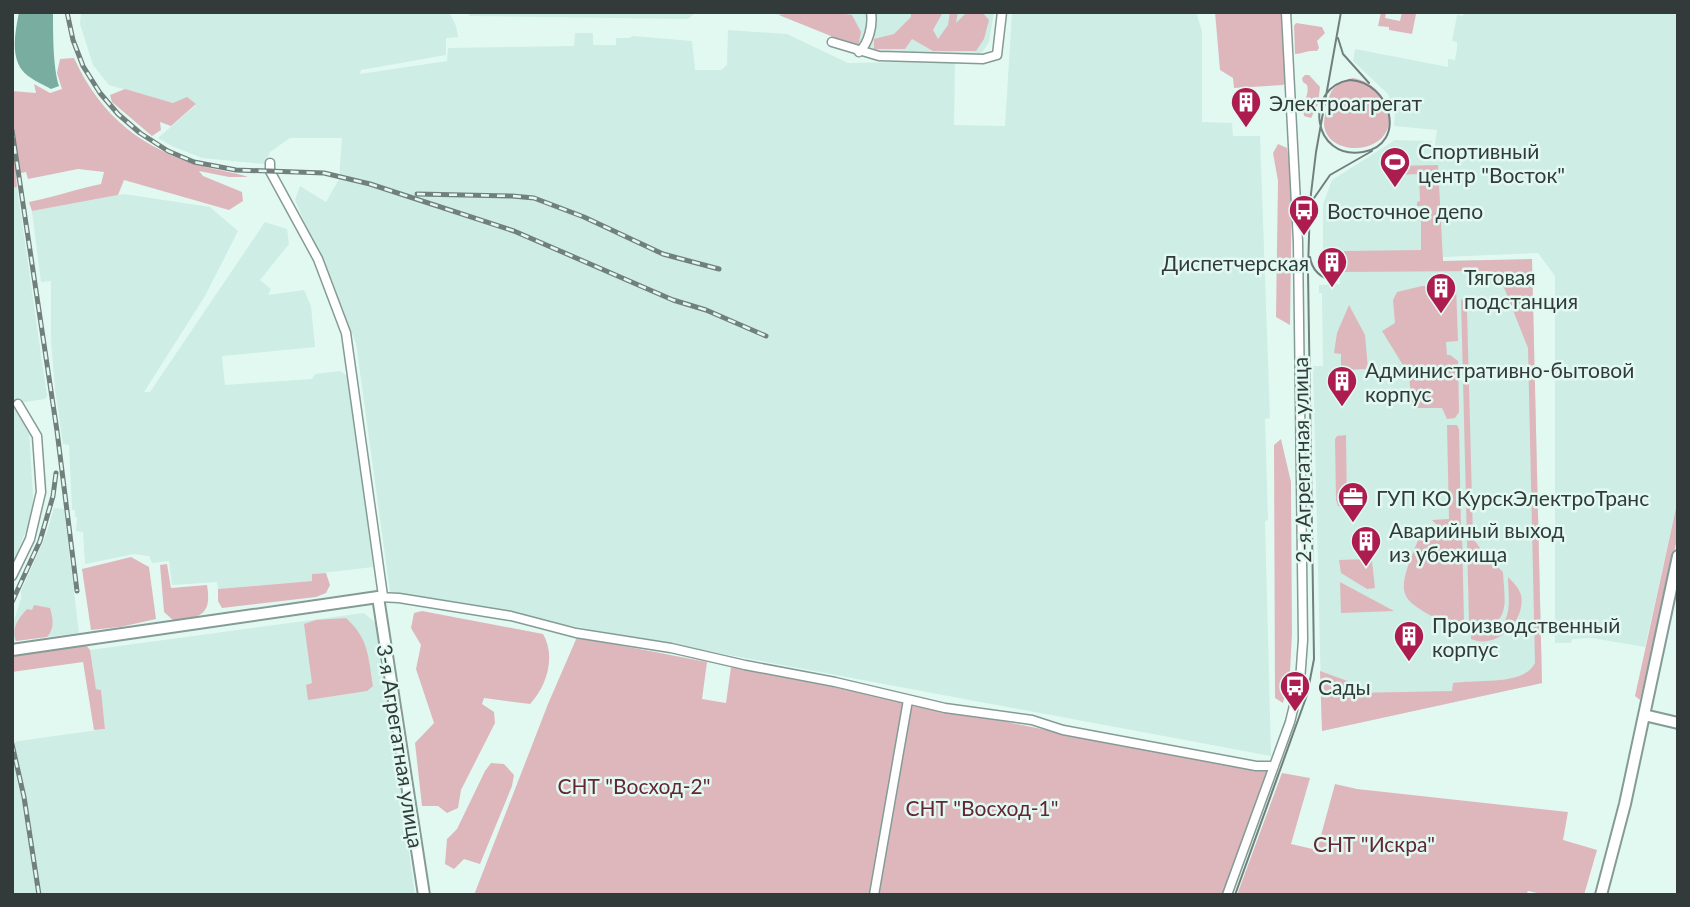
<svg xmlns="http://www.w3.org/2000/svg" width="1690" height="907" font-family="Lato,sans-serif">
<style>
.built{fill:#ceede4}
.green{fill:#deb7bd}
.water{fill:#79ad9f}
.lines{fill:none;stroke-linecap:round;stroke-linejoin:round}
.street-casing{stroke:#859b95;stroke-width:11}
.secondary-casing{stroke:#859b95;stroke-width:14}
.street{stroke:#fff;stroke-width:8}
.secondary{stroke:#fff;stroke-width:10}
.tram{stroke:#72807d;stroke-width:2}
.rail-casing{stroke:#72807d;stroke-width:5}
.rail{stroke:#e2f9f2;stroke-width:2.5;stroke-dasharray:8;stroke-linecap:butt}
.labels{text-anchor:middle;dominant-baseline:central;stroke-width:5;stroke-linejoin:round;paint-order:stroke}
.poi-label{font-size:21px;fill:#323b39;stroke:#e2f9f2;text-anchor:start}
.street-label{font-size:21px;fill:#323b39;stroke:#e2f9f2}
.park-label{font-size:21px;fill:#622635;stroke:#e2f9f2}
</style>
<rect width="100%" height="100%" fill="#e2f9f2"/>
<!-- built -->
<path class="built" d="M81,12H449L456,26L458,37L446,38V55L361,70L360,74L447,61L448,48L574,46L575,33H593V45H616V38H629L633,36L692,41L695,70H721L727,65L728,30L787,34L848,63L955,61L954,125L1005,126L1012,12H1196L1202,31V122L1232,123L1233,136H1260L1270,418L1265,419L1268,520L1265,521L1271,756L390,592L356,343L295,200L300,186L326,202L339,179L342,138H290L270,152L265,164L202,158L172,146L158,138L196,105L173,103L109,85L93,65L80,24Z
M465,12H696L688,19L470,16Z
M752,12H994L989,42L979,57L879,54L773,13Z
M1464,12H1678V499L1645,647L1592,638L1572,639L1571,643H1555V276L1538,253L1443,257V261L1532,259L1542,683L1322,731L1313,366H1323L1322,293H1319V285L1340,284L1339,265H1323V204L1332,180L1395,140L1431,141L1436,152L1435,144L1437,130L1394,126L1395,110L1388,94L1353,61L1355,49L1448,67V59L1455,60L1457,49V42L1452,41L1457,15L1463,16Z
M17,187L47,396L45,399L12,404V188Z
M124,194L210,207L238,231L205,296L144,392H150L265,222L287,229L289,244L260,280L271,289L268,295L304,290L311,306L315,347L222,356L225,385L312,379L315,374L340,371L349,377L373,567L313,574L312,581L218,589L217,582L172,585L169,561L152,563L149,556L134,554L85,564L83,532L76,531L77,517H75V510H72L69,445L63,444L55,389L51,340V281L41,282L32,211Z
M12,406L29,430L33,496L32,516L12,565Z
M54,508L64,509L79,633L12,641V627L21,598V591L46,535Z
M364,613L377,624L415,895H12V742L105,729L101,690L96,689L90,650Z"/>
<!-- green -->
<path class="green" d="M791,12H832L852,15L861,32L858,47L779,15Z
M911,12H943L933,30L938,39L948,25L950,12H958L956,23L967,12H982L989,20L984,39L976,51H933L912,39L905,49H874V39L894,34L911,17Z
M1215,12H1283L1287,81L1283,85L1234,88L1233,78L1220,70Z
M1381,12H1386L1385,18L1400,21L1402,12L1416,14L1412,34L1389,30V27L1378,26Z
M1296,23L1322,27L1325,33L1317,41L1319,48L1317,51C1308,50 1303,54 1295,54L1294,26Z
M74,58C101,117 143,150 206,167C220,171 234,172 248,177H229L199,171L203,176L242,192L243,201L229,210L124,180L118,195L32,211L29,202C54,197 77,189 101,184L104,172L78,169L28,179L26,172L16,174L17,187L12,188V91L36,93L34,84L50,93L62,89L57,73L60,59Z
M1305,75H1309L1320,87L1318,104L1311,118L1304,116C1301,102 1310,96 1307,85L1303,82L1302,78Z
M1353,78C1375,81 1397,107 1387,130C1376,156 1326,154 1324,124C1324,117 1327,109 1328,102C1330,88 1339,81 1353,78Z
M125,89L173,103L187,97L196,104L171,126L160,122L161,130L152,136L112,102L110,95Z
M1278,144L1287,148L1292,183L1290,325L1276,317L1278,181L1273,153Z
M1438,165L1443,261L1532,259L1542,683L1322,731L1320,671L1353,683V693L1452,691L1453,683C1477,679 1524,686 1535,663L1528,348L1503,285L1495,275L1487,271L1339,272V264H1345L1344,251L1421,250V206H1417V202L1420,201L1419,174L1395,175V166Z
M1456,285L1458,341L1446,342L1447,355H1450L1458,361L1459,412L1455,418L1447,419L1442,408H1412L1409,375L1382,331L1395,323L1393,300L1397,292L1422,286Z
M1461,299L1465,302L1467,309L1473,538L1484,554L1503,572C1504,599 1513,627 1475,627L1469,622Z
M1349,305L1365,335L1368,369L1341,370V354L1334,353L1337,333Z
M1447,425H1457L1459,429L1461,527H1439L1432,520L1449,519Z
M1346,435L1347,508L1338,506L1336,500L1335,439L1337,436Z
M1281,439L1291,482L1292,634L1290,672L1283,703L1275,698L1274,445Z
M1678,499V535L1640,700L1635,696Z
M1440,532H1462L1464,622L1460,628L1456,629C1399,598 1392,602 1419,538H1432Z
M131,557L149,567L156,619L120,627L91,630L82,569Z
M1368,559L1372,561L1375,588L1367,589L1341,573L1339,560Z
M167,564L171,588L207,585C212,615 201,617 174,621L164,612L160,565Z
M326,573L330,585L326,593L316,597L222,608L218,601V589L312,581V574Z
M1508,577C1513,582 1519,588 1521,595C1526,622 1496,650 1471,639V634C1477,632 1483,633 1489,632C1515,626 1508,596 1508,577Z
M1340,582L1394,611L1341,613Z
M34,605L50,608C53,618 55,628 47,637L16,641C11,628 18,619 27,609L32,610Z
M422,611L543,634C556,656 547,686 530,704L484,698L482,704L494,712L495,723L461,790L458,808L447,813L438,806H422L415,743L434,723L416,669L421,645L411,628L414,613Z
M346,618C369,639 368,656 373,686L367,691L308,700L306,685L312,683L304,624L316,620Z
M577,637L707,662L702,699L726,703L731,667L904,701L869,895H474L548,704Z
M86,645L90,650L96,689L101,690L105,729L94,730L83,662L12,672V656Z
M910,702L1066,734L1270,770L1247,836L1223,895H877Z
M491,763L504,764L514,775L512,786L480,864L464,859L454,869L445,864L447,839L457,829L485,771Z
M1282,773L1310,778L1291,844L1317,850L1335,784L1357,789L1568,812L1563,840L1597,850L1584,895H1547L1528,891L1526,895H1237Z"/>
<!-- water -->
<path class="water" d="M19,12H53C53,33 53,68 59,86L51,89C42,84 28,78 22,70C10,54 16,29 19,12Z"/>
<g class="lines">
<!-- street casing -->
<g class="street-casing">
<path id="street" d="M832,42L879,56L983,59L997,55L1002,12
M859,52C869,43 873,25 871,12
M270,163V171L318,259L346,333L383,596
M12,576L30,539L41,492L37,436L18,404
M378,597L399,598L511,616L576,633L671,648L745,665L835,682L945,708L1032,720L1063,730L1256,766H1274
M874,895L908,700
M1227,895L1290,722L1300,681L1303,640L1298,242L1286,12"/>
</g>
<!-- secondary casing -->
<g class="secondary-casing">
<path id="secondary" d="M12,650L378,597L424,895
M1644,715L1678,723
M1601,895L1625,804L1678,556"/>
</g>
<!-- street -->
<use href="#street" class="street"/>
<!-- secondary -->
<use href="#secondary" class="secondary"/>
<!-- tram -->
<path class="tram" d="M1338,38L1343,54L1369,83
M1350,80C1391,82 1408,144 1363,152C1312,161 1303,87 1350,80Z
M1312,201L1330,175L1372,151
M1310,257C1312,271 1321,278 1334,281
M1235,895L1307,695L1314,659L1308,271L1310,202L1316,152L1341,12"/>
<!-- rail casing -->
<g class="rail-casing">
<path id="rail" d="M67,12L73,40L83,66L100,93L118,114L140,133L168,151L194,162L236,170L324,173L370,184L514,231L673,300L706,310L766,336
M12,130L57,431L77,591
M417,194L512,196L534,198L584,217L663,254L719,269
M12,602L40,541L53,496L56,473
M12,744L24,797L39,895"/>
</g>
<!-- rail -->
<use href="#rail" class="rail"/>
</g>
<!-- icons -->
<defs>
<g id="building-pin" transform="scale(1.575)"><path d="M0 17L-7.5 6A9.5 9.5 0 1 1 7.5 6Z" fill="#ad1c4f" stroke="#e2f9f2"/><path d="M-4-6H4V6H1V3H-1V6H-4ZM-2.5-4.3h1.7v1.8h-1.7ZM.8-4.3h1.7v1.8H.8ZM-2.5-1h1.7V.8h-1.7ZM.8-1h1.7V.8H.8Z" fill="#fff"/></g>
<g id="stadium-pin" transform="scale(1.575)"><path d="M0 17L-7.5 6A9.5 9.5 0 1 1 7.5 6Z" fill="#ad1c4f" stroke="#e2f9f2"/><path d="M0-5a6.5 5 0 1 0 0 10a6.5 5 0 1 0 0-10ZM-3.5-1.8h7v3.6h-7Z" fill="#fff"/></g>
<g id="bus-pin" transform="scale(1.575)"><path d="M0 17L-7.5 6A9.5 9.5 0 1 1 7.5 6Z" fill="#ad1c4f" stroke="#e2f9f2"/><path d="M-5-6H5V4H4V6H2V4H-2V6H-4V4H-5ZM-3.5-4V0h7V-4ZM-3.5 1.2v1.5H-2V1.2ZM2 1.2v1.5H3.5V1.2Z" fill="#fff"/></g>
<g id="office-pin" transform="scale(1.575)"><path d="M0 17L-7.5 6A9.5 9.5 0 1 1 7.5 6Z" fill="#ad1c4f" stroke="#e2f9f2"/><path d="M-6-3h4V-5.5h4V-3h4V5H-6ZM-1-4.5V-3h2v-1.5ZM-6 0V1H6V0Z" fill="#fff"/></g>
</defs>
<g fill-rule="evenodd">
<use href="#building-pin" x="1246" y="102"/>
<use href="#stadium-pin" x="1395" y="162"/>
<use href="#bus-pin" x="1304" y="210"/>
<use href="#building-pin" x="1332" y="262"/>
<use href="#building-pin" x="1441" y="288"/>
<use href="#building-pin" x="1342" y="381"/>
<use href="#office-pin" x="1353" y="497"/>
<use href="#building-pin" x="1366" y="541"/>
<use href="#building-pin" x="1409" y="636"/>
<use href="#bus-pin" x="1295" y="686"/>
</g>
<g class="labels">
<!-- poi labels -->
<g class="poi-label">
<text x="1269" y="102">Электроагрегат</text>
<text x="1418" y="150">Спортивный<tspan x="1418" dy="24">центр "Восток"</tspan></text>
<text x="1327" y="210">Восточное депо</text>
<text x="1309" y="262" text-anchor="end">Диспетчерская</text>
<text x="1464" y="276">Тяговая<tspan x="1464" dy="24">подстанция</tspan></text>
<text x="1365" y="369">Административно-бытовой<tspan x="1365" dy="24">корпус</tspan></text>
<text x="1376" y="497">ГУП КО КурскЭлектроТранс</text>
<text x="1389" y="529">Аварийный выход<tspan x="1389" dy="24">из убежища</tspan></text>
<text x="1432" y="624">Производственный<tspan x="1432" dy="24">корпус</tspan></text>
<text x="1318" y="686">Сады</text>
</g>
<!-- street labels -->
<g class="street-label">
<text transform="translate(1301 460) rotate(-91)">2-я Агрегатная улица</text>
<text transform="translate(401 746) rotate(81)">3-я Агрегатная улица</text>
</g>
<!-- park labels -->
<g class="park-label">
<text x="634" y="785">СНТ "Восход-2"</text>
<text x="982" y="807">СНТ "Восход-1"</text>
<text x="1374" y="843">СНТ "Искра"</text>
</g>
</g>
<!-- border -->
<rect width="1690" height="907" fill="none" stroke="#323b39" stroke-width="28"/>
</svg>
